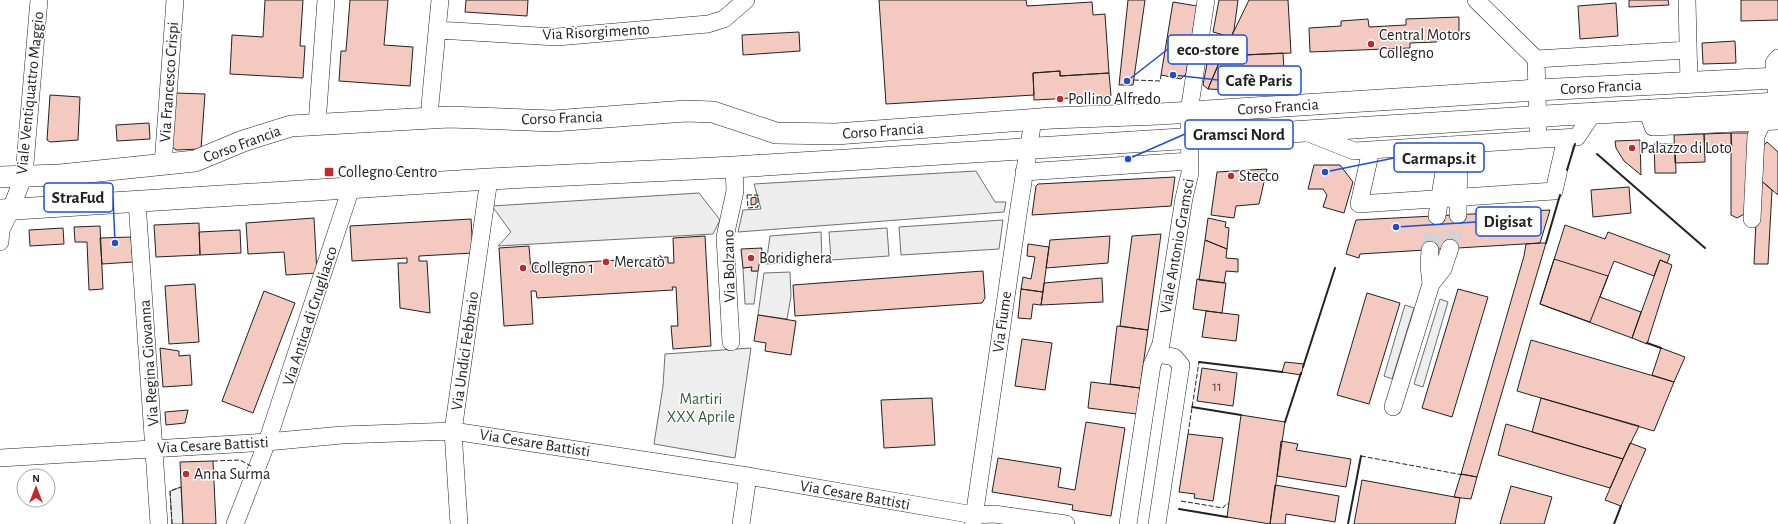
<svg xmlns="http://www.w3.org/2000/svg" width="1778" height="524" font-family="'Alegreya Sans',sans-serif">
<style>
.green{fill:#eee;stroke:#6f6f6f}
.parking{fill:#ededed;stroke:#6f6f6f}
.building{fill:#f3c9c0;stroke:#222}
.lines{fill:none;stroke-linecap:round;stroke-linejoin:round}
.minor-tunnel{stroke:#d3d3d3;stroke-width:17;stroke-dasharray:17 8;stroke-linecap:butt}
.minor-casing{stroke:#222;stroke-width:18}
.major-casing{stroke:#222;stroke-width:22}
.minor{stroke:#fff;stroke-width:17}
.major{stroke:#fff;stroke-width:21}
.fence{stroke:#222;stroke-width:1;stroke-dasharray:5 2;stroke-linecap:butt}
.wall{stroke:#222;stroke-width:2}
.poi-dot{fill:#c62828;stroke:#fff;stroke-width:1.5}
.labels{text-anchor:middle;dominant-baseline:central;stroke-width:3;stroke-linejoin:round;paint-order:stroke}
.number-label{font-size:14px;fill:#564c4a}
.street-label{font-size:16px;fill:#222;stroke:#fff}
.poi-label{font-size:16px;fill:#222;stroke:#fff;text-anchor:start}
.park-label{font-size:16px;fill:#2f5e38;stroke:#fff}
.leader{fill:none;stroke:#1d4ed8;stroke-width:1.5}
.callout-dot{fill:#1d4ed8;stroke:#fff;stroke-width:1.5}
.callout{fill:#fff;stroke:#1d4ed8;stroke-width:1.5}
.callout-label{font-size:17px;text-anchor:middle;font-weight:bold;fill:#222}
</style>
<rect width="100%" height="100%" fill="#fff"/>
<!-- green -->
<path class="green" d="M1003,220L999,249L901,255L899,227Z
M887,228L889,256L831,260L829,232Z
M821,232L822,261L766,264L770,236Z
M752,267V271H758L754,304H745L743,268Z
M790,272L791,296L787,319L758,315L764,273Z
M1440,299L1448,302L1423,387L1414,384Z
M1405,305L1414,308L1392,379L1384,376Z
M751,348L735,458L654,444L663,386L665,354Z
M181,487L183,524H172L170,491Z"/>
<!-- parking -->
<path class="parking" d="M976,171L995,202H1006L1004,212L738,232L743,210L761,209L754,184Z
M699,193L720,220L713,234L498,246L511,232L492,206Z"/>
<!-- building -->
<path class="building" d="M265,0H303L300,46H305L303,78L230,74L232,35L263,37Z
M350,0H388L384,45L413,47L410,86L339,81L341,51H346Z
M466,0H528L527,16L465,12Z
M879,0H1026L1027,6L1092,2L1093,15L1105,14L1109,73L1060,76V71L1033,73L1034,95L886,104Z
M1128,0H1145L1133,85H1119Z
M1219,0H1238L1234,30L1231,37L1213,32Z
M1249,0H1288L1291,53L1222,56Z
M1629,0H1668L1669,5L1629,7Z
M1741,0H1778V20L1741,21Z
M1173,2L1197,6L1186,74L1181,79L1161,75Z
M1616,3L1618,36L1580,39L1578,6Z
M1459,17V31L1436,42L1410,43V48L1310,52L1309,28L1341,26V21L1368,19L1369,27L1406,25V19Z
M799,32L800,51L743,55L742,35Z
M1735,41L1736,63L1703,64L1702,43Z
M1211,42L1226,46L1208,89L1203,85Z
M1283,53L1285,86L1228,90L1208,89L1222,56Z
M1060,71V76L1109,73L1111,96L1034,100L1033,73Z
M176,93L205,94L201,149L176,150L171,146Z
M50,95L80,97L78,140L50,142L47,140Z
M149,123L150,139L117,141L116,125Z
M1731,133H1750L1748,212L1737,218L1731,215Z
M1731,133L1732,150L1705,151L1704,134Z
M1704,134L1705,162L1675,163L1674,135Z
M1640,140L1641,175L1624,161L1616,148L1615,141Z
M1767,142L1778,152V195L1758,178L1760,149Z
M1654,144H1675L1676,173H1655Z
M1314,165H1340L1353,182L1344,213L1323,207L1327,195L1323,189H1308Z
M1267,169L1259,204L1236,206L1234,218L1211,215L1217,172Z
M1175,177L1171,206L1032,215L1036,186L1038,184Z
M1758,178L1772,190L1768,264H1754Z
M1629,187L1631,213L1593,217L1591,190Z
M756,197V204L751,205V198Z
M1550,210L1540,243L1360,254L1359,258L1346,254L1356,220Z
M314,218L317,273L286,275L284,252L248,254L246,223Z
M1208,218L1226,222L1225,227L1229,228L1227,249L1205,240Z
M471,219L473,253L419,256V261H427L430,313L400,308L398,263H407V258L352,261L350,226Z
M199,223L200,255L156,257L154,225Z
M1565,225L1605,239L1608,232L1670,255L1667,263L1660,260L1654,276L1614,261L1600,297L1641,312L1632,338L1540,304Z
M100,226L103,289L89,290L87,242H75L74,227Z
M63,228L64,244L30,246L29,230Z
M240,230L241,253L200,255L199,232Z
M1161,234L1148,330L1120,326L1132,236Z
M705,236L711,346L673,349L671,326H678L676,287H672L673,290L537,298L536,291H531L533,324L504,326L499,248L529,246L531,272H535V265L668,257V263H674L673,238Z
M1110,236L1108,263L1046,268L1050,240Z
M131,237L133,262L102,264L100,238Z
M1205,240L1227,249L1226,258L1238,259V272L1226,271L1224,283L1199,280Z
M1540,243H1546L1477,477L1461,474L1524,256L1526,244Z
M1028,244L1049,247L1043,292L1021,289L1023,277L1031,279L1035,257L1027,256Z
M762,248L758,271H751L752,267L743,268L741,249Z
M1554,259L1608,276L1590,322L1540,304Z
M1660,260L1672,265L1647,344L1632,338Z
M983,271L985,298L982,303L795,316L793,285Z
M1102,278L1103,302L1041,305L1044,283Z
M1197,279L1226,283L1222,313L1193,309Z
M195,284L199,342L169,344L165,286Z
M1021,289L1043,292L1041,305L1033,304L1031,319L1018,318Z
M1458,289L1488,297L1452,417L1422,408Z
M264,291L295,303L253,413L222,401Z
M1367,293L1400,303L1369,404L1337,395Z
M1206,311L1239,315L1236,341L1202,337Z
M758,315L796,321L791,355L765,351L766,343L754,341Z
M1117,326L1148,330L1140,388L1110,384Z
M1022,339L1052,343L1045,390L1015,386Z
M1531,340L1674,382L1654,431L1517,391Z
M160,348L179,351V356L190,355L192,385L163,387Z
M1661,348L1685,357L1674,382L1652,375Z
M1285,362L1304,364L1301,375L1282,372Z
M1202,368L1237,373L1233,406L1197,401Z
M1091,382L1140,388L1137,414L1088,408Z
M932,398L935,445L884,448L881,400Z
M1541,398L1639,426L1623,459L1532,432Z
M188,410L185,423L166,425L165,412Z
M1241,415L1285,422L1270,524L1227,517Z
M1086,422L1125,428L1111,516L1072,510L1073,505L992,492L998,458L1061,468L1058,487L1075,490Z
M1506,424L1623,459L1610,488L1498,455Z
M1188,434L1223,438L1213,501L1194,498L1195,494L1179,492Z
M1281,441L1298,444L1296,450L1351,459L1346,487L1277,476Z
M1630,443L1646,449L1621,506L1605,500Z
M213,461L216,524H183L180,462Z
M1461,474L1477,477L1471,499L1454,497Z
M1362,480L1460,498L1455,524H1354Z
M1275,485L1339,496L1335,522L1286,514L1285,524H1270Z
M1511,486L1552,497L1544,524H1500Z"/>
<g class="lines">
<!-- minor-tunnel -->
<path class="minor-tunnel" d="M1450,248L1458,215
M1430,250L1437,216"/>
<!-- minor casing -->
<g class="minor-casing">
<path id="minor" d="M1476,0L1536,59L1538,128
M1687,0L1689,83
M437,30L557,37L708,24L724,19L746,0
M1536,59L1688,50
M430,105L440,0
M1647,110L1653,127L1778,121
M1778,116L1774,63L1778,58
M317,124L326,0
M1306,132L1354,151L1577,137L1593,113
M1371,150L1359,204L1554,191L1566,138
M163,165L175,0
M1024,172L1190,161
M137,202L159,524
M1458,215L1459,144
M1437,216L1448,145
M1752,219L1756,136L1763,121
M0,242L1,230L11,209L24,175L39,0
M1430,250L1429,265L1431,284
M731,342L725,237L735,191L734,167
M1393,407L1431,284L1443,269L1450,248
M0,458L267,442L342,435L453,431L748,476L974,515L994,514L1066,524
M235,524L267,442L351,188
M459,524L453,431L489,179
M741,524L748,476
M973,524L1020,201L1033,120
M1128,524L1152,365L1161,344L1184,198L1190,173L1189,112L1206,0
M1157,524L1181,365L1174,357L1157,354"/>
</g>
<!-- major casing -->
<g class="major-casing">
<path id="major" d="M0,177L60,175L195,161L243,141L291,126L449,117L553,121L686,111L713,112L776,133L836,134L1052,118L1160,114L1537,90L1778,78
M0,210L489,179L734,167L1562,115L1778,103"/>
</g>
<!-- minor -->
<use href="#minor" class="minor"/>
<!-- major -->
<use href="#major" class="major"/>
<!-- fence -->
<path class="fence" d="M1134,80L1160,81L1161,75
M747,195H758V207L748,208Z
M1188,434L1199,362
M1361,456L1463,475
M213,461L240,460L251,466
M1181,501L1223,508L1226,504H1229
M172,524L170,491L181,487"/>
<!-- wall -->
<path class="wall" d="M1597,154L1705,248
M1567,170L1575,144
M1546,243L1560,195
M1647,343L1661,348
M1199,362L1282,372
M1303,367L1335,268
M1192,407L1241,415
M1285,422L1301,373
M1179,509L1227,517
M1348,524L1361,456
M1614,524L1621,506"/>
</g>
<!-- markers -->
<g class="poi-dot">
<circle cx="1371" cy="44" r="4"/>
<circle cx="1060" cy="99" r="4"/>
<circle cx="1632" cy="148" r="4"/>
<rect x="324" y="167" width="10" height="10" rx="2"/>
<circle cx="1231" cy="176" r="4"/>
<circle cx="751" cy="258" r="4"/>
<circle cx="606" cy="262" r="4"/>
<circle cx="523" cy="268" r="4"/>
<circle cx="186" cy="474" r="4"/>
</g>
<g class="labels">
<!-- number labels -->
<g class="number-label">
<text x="1217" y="387">11</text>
</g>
<!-- street labels -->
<g class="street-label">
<text transform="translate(596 32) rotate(-3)">Via Risorgimento</text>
<text transform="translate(169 82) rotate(-86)">Via Francesco Crispi</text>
<text transform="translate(1601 87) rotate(-3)">Corso Francia</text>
<text transform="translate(30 93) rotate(-84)">Viale Ventiquattro Maggio</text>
<text transform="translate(1278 107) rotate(-4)">Corso Francia</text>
<text transform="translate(562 118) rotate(-2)">Corso Francia</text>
<text transform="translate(883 131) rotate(-4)">Corso Francia</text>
<text transform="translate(242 144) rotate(-20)">Corso Francia</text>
<text transform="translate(1177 246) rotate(-80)">Viale Antonio Gramsci</text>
<text transform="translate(729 266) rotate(-91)">Via Bolzano</text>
<text transform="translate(310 316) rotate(-72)">Via Antica di Grugliasco</text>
<text transform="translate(1002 322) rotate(-82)">Via Fiume</text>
<text transform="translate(465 351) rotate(-82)">Via Undici Febbraio</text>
<text transform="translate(149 363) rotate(-94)">Via Regina Giovanna</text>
<text transform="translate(535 443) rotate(9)">Via Cesare Battisti</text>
<text transform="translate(213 445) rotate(-3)">Via Cesare Battisti</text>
<text transform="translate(855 495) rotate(10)">Via Cesare Battisti</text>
</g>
<!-- poi labels -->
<g class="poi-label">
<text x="1379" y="35">Central Motors<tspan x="1379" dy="18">Collegno</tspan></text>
<text x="1068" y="99">Pollino Alfredo</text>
<text x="1640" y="148">Palazzo di Loto</text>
<text x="338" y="172">Collegno Centro</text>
<text x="1239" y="176">Stecco</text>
<text x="759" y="258">Boridighera</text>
<text x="614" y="262">Mercatò</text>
<text x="531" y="268">Collegno 1</text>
<text x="194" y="474">Anna Surma</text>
</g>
<!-- park labels -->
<g class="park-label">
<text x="701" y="399">Martiri<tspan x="701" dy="18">XXX Aprile</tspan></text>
</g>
</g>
<!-- callouts -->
<path class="leader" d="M1127 81L1168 49M1173 75L1218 80M1128 159L1185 134M1325 172L1394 158M115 243L113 197M1396 227L1476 222"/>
<g class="callout-dot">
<circle cx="1127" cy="81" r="4"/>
<circle cx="1173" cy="75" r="4"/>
<circle cx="1128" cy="159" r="4"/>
<circle cx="1325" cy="172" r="4"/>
<circle cx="115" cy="243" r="4"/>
<circle cx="1396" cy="227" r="4"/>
</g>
<g class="callout">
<rect x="1168" y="35" width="79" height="29" rx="4"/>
<rect x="1218" y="66" width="83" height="29" rx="4"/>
<rect x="1185" y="120" width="108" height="29" rx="4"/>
<rect x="1394" y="143" width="90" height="29" rx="4"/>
<rect x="44" y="183" width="69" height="29" rx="4"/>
<rect x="1476" y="207" width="65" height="29" rx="4"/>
</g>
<g class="callout-label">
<text x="1208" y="55">eco-store</text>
<text x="1259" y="86">Cafè Paris</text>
<text x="1239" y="140">Gramsci Nord</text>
<text x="1439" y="164">Carmaps.it</text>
<text x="78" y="203">StraFud</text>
<text x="1508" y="227">Digisat</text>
</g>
<!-- north arrow -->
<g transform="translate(36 488)"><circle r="19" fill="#ffffff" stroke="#a7a7a7"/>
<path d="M0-3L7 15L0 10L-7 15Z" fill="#c62828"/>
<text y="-6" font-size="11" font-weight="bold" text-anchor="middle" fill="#222222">N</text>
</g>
</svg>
